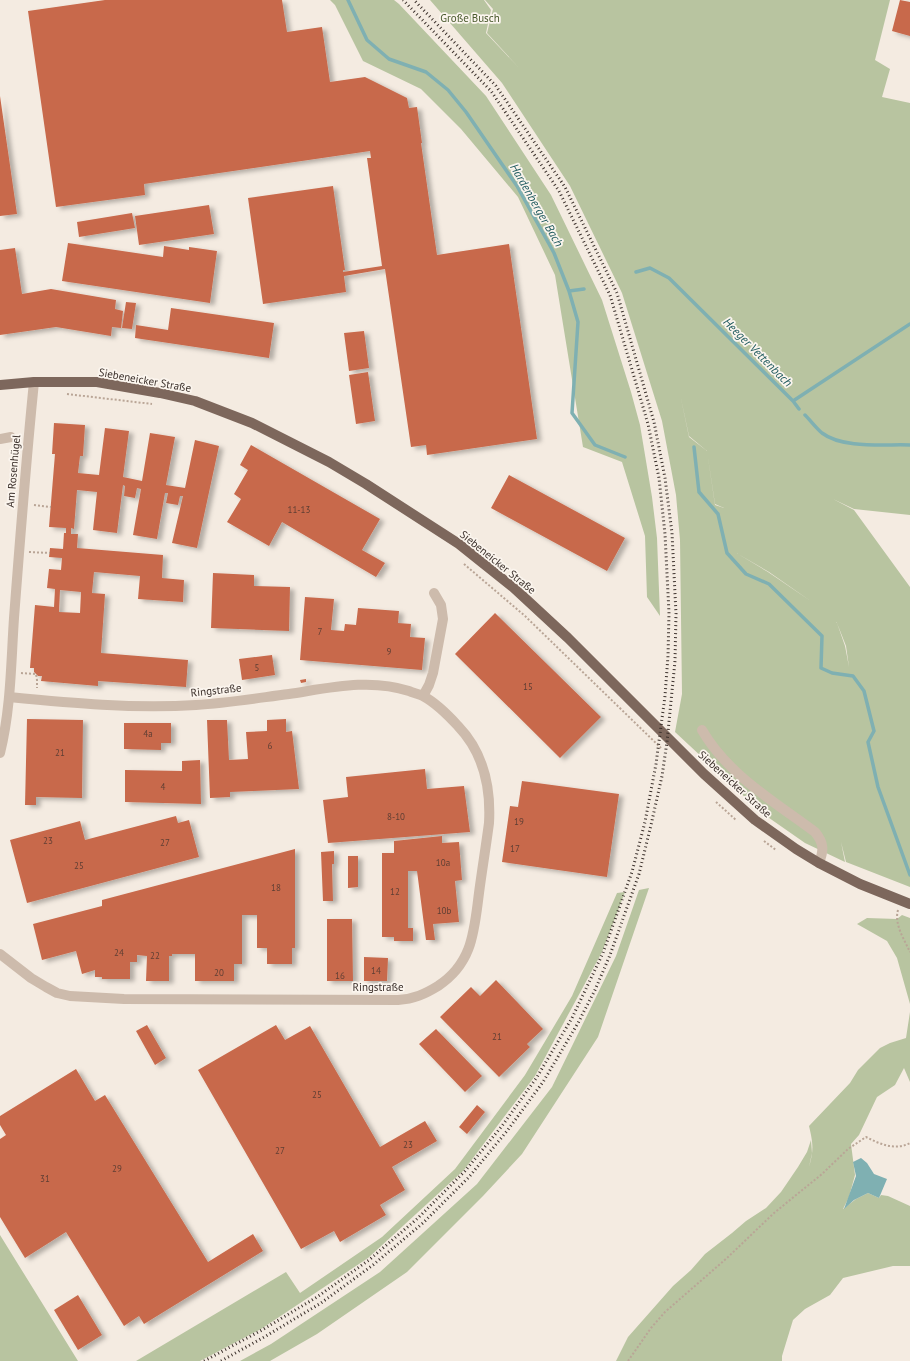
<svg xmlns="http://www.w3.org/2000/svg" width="910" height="1361" font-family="'PT Sans',sans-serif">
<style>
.green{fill:#b8c4a0;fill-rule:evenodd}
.water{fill:#7fb0b2}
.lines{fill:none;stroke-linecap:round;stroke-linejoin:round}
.stream{stroke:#7fb0b2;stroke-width:3.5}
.building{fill:#c8694b;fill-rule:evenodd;filter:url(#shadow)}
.path{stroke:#b9a596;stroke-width:2;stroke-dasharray:2 2;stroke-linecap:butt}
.minor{stroke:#cdbbac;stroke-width:10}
.major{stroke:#7d675c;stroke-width:10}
.rail{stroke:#3b302b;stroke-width:3;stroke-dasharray:1 3;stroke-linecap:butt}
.labels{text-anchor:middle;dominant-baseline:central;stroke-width:3.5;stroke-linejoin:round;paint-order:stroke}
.number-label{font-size:9px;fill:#5e3e33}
.park-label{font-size:11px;fill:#4a5a2e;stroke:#fbf5ee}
.street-label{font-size:11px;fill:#3b302b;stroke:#fbf5ee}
.water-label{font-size:12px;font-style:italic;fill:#1f5a5e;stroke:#fbf5ee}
</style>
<defs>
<filter id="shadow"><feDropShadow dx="4.5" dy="2.5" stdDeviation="2" flood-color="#0004"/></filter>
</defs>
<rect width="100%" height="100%" fill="#f4ebe1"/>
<!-- green -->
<path class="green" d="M330,0H394L399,4L486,96L551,195L602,300L631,392L640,425L652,497L657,538L660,616L647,597L645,536L622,462L583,447L555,275L518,197L461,129L421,89L363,61L335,5Z
M430,0H484L491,10L486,33L520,69L487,33L493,9L485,0H890L875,60L890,69L882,97L910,103V515L854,509L833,499L854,510L910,587V887L846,862L841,842L845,862L805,843L762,813L675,732L682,694L680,540L676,495L662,421L622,293L570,186L502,83ZM680,394L689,436L707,451L715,504L724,508L715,505L707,451L689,437ZM725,509L738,554L769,572L812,602L837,623L846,646L849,667L845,646L837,623L812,602L768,572L738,554Z
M649,888L598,1037L522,1154L483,1196L407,1272L317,1334L270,1361H240L271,1344L380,1272L477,1184L552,1087L616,956L639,890Z
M625,892L602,952L535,1076L464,1170L368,1258L261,1329L200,1361H136L286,1272L300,1293L382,1237L455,1169L525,1075L572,996L617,893Z
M902,915L910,918V1004L897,958L887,941L857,924L867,918L897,919Z
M910,1012V1082L904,1068L895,1085L877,1097L859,1135L851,1144L855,1175L849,1197L843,1209L856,1199L868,1193L879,1198L881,1195L888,1196L910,1206V1266H893L843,1278L830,1295L805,1309L793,1320L782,1356V1361H616L628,1337L673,1286L691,1270L705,1254L732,1233L746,1221L766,1208L781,1192L798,1167L807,1152L811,1140L812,1153L809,1167C814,1150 813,1143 809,1126L850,1083L858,1070L880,1048L890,1043L906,1038Z
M0,1235L78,1361H0Z"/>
<!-- water -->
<path class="water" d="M861,1158L867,1163L874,1174L887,1179L879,1198L868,1193L854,1200L844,1209L856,1176L853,1162Z"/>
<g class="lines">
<!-- stream -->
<path class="stream" d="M348,0L367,40L389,59L426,72L448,90L466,112L517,186L554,253L569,291L578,322L572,413L595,445L625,457
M636,272L650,268L669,278L793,401L910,324
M569,291L584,289
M793,401L799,409
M805,415C811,421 816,428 822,433C843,449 885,444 910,445
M694,447L699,492L718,514L727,553L746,574L769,584L822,636L821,668L832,673L853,676L864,691L874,731L868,742L878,787L910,875"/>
</g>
<!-- building -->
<path class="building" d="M105,0H282L287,32L322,27L330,82L365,77L407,98L409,108L417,107L422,143H421L437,255L509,244L537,439L427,455L426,445L411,447L385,269L344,276L346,292L263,304L248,198L333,186L345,270H343V272L382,266L367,158H371L370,151L144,184L145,195L56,207L28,11Z
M900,0L910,2V36L892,31Z
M0,96L17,214L0,216Z
M209,205L214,234L139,245L135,216Z
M132,213L135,228L79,237L77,222Z
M68,243L163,257L164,246L189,250V247L217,251L210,303L62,281Z
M15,248L22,294L51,289L116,300L115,309L123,311L121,328L112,327L111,336L56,327L0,335V250Z
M126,302L136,303L132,329L122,328Z
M171,308L274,323L269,358L135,338L136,325L168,330Z
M364,331L369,368L349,371L344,333Z
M368,372L375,421L356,424L349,375Z
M54,423L85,425L83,456H80L78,473L99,475L105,428L129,431L123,477L142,481L150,433L175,437L166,485L185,488L195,440L219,446L197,548L172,543L183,496H180L178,505L166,503L168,493H165L157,539L133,535L141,489L137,488L135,498L124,496L125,486L123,485L117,533L93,530L97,492L77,490L74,529L71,528V534H78L77,548L163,555L162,578L184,580L183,602L138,599L140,576L94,572L92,593L105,594L101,653L188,660L186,687L98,681V686L41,681L42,676H38L34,672V668H30L35,605L54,607L55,589L47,588L49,569L61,570L62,558L49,557L50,548L63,549L64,533H66V528L49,527L55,454H52ZM60,590L81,592L80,613L59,612Z
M251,445L380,519L362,550L385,563L376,577L282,522L269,546L227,522L241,499L234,494L248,470L240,465Z
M509,475L625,538L607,571L491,508Z
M213,573L254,575V586L290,587L289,631L211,628Z
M305,597L334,599L331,630L344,631L345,624L356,625L358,608L399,611L398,623L411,624L410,637L425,638L422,670L300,660Z
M495,613L601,717L560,758L455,654Z
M272,655L275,675L242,680L239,659Z
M306,679V682L301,683L300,680Z
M27,719L83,720L82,798L36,797V805H25Z
M286,719V732L292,731L299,789L230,792V797L210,798L207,720H227L229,760L248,759L246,732L267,731V720Z
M124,723H171V743H161V750L124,749Z
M200,760L201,804L125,802V770L182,771V761Z
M425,769L427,789L464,786L470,832L328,843L323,800L348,797L346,777Z
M522,781L619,794L607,877L502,862L510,806L518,807Z
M176,816L178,823L189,820L199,857L27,903L10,840L80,821L85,840Z
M442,836V843L459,842L462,880L455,881L459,922L433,924L435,940H426L417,871H408V928H413V941H394V937H382V853H394V841Z
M295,849V948H292V964H267V948H257V915H242V964H234V981H195V954H172V956H169V981H146L147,956L137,955V962H130V979H102V977H95V970L82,974L76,951L42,960L33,924L102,906V900Z
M334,851V864H332L333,901H323L321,852Z
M348,856H358V887L348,888Z
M327,919H352L353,981H327Z
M364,957L388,958L387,981H364Z
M496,980L543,1029L527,1044L530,1047L499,1077L440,1017L471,987L480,996Z
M147,1025L166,1058L155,1065L136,1031Z
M276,1025L285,1040L310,1026L380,1147L425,1121L437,1141L392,1167L405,1190L380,1205L386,1215L340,1242L334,1231L301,1249L198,1070Z
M436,1029L482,1076L465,1092L419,1044Z
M76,1069L95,1101L105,1095L208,1262L253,1234L263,1251L144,1324L139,1316L124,1326L66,1232L25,1258L0,1217V1139L6,1135L0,1125V1116Z
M477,1105L485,1112L467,1134L459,1127Z
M78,1295L102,1335L78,1350L54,1310Z"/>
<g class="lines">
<!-- path -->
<path class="path" d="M67,394L152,404
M34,505L51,507
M29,552L50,553
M464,564L525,616L661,748
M21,673L36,674L37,680V688
M716,802L736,820
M764,841L776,850
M898,910C894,924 904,939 910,952
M628,1361L651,1328L665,1312L727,1258L774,1213L822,1174L848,1149L866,1137C880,1144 895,1151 910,1143"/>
<!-- minor -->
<path class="minor" d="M0,439L11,437
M423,696L429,685L433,673L443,619L441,605L434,593
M702,730C728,775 775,802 815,832C824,843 824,850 819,863
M0,753C11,709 11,662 14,618C20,539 26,460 34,382
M0,954L31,978L46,987L57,993L70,996L124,999L398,1000C414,999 425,994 438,986C473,963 474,931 479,893C482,870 486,846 489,823C491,787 483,752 458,726C448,715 436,703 423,696C419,694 413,693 409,691C370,678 329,688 289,694C258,698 227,703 196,705C133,709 71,703 9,697"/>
<!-- major -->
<path class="major" d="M0,385L34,382H97L160,393L195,401L252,423L329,462L366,484L459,544L514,588L568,638L704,774L755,820L796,849L819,863L860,884L910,904"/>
<!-- rail -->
<path class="rail" d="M204,1361L262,1330L317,1297L369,1260L418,1218L465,1171L502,1126L537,1077L572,1018L603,953L632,872L645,822L656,764L665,696L668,656L669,613L665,534L659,478L648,424L610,295L559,191L491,91L403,0
M221,1361L266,1336L321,1303L373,1265L423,1223L469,1177L507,1131L543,1082L578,1023L595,990L610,955L639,874L651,825L662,776L667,742L675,661L676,614L672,533L665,478L654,422L617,293L565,187L496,86L414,0"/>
</g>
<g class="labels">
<!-- number labels -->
<g class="number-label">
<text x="299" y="509">11-13</text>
<text x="320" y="631">7</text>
<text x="389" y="651">9</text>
<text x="257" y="667">5</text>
<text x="528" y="686">15</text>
<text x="148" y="733">4a</text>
<text x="270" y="745">6</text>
<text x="60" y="752">21</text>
<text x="163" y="786">4</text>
<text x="396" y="816">8-10</text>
<text x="519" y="821">19</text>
<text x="48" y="840">23</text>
<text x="165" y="842">27</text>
<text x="515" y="848">17</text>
<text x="443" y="862">10a</text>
<text x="79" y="865">25</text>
<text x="276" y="887">18</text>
<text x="395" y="891">12</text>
<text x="444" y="910">10b</text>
<text x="119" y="952">24</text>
<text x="155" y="955">22</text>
<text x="376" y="970">14</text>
<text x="219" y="972">20</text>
<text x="340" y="975">16</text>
<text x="497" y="1036">21</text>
<text x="317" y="1094">25</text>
<text x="408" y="1144">23</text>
<text x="280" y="1150">27</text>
<text x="117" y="1168">29</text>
<text x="45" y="1178">31</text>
</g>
<!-- park labels -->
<g class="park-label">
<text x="470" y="18">Große Busch</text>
</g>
<!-- street labels -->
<g class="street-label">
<text transform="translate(145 380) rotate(10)">Siebeneicker Straße</text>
<text transform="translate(13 471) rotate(-85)">Am Rosenhügel</text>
<text transform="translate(498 562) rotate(39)">Siebeneicker Straße</text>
<text transform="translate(216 690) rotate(-6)">Ringstraße</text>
<text transform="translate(735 784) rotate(42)">Siebeneicker Straße</text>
<text x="378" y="987">Ringstraße</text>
</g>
<!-- water labels -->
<g class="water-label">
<text transform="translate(537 205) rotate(60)">Hardenberger Bach</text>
<text transform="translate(758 352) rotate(45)">Heeger Vettenbach</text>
</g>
</g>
</svg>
